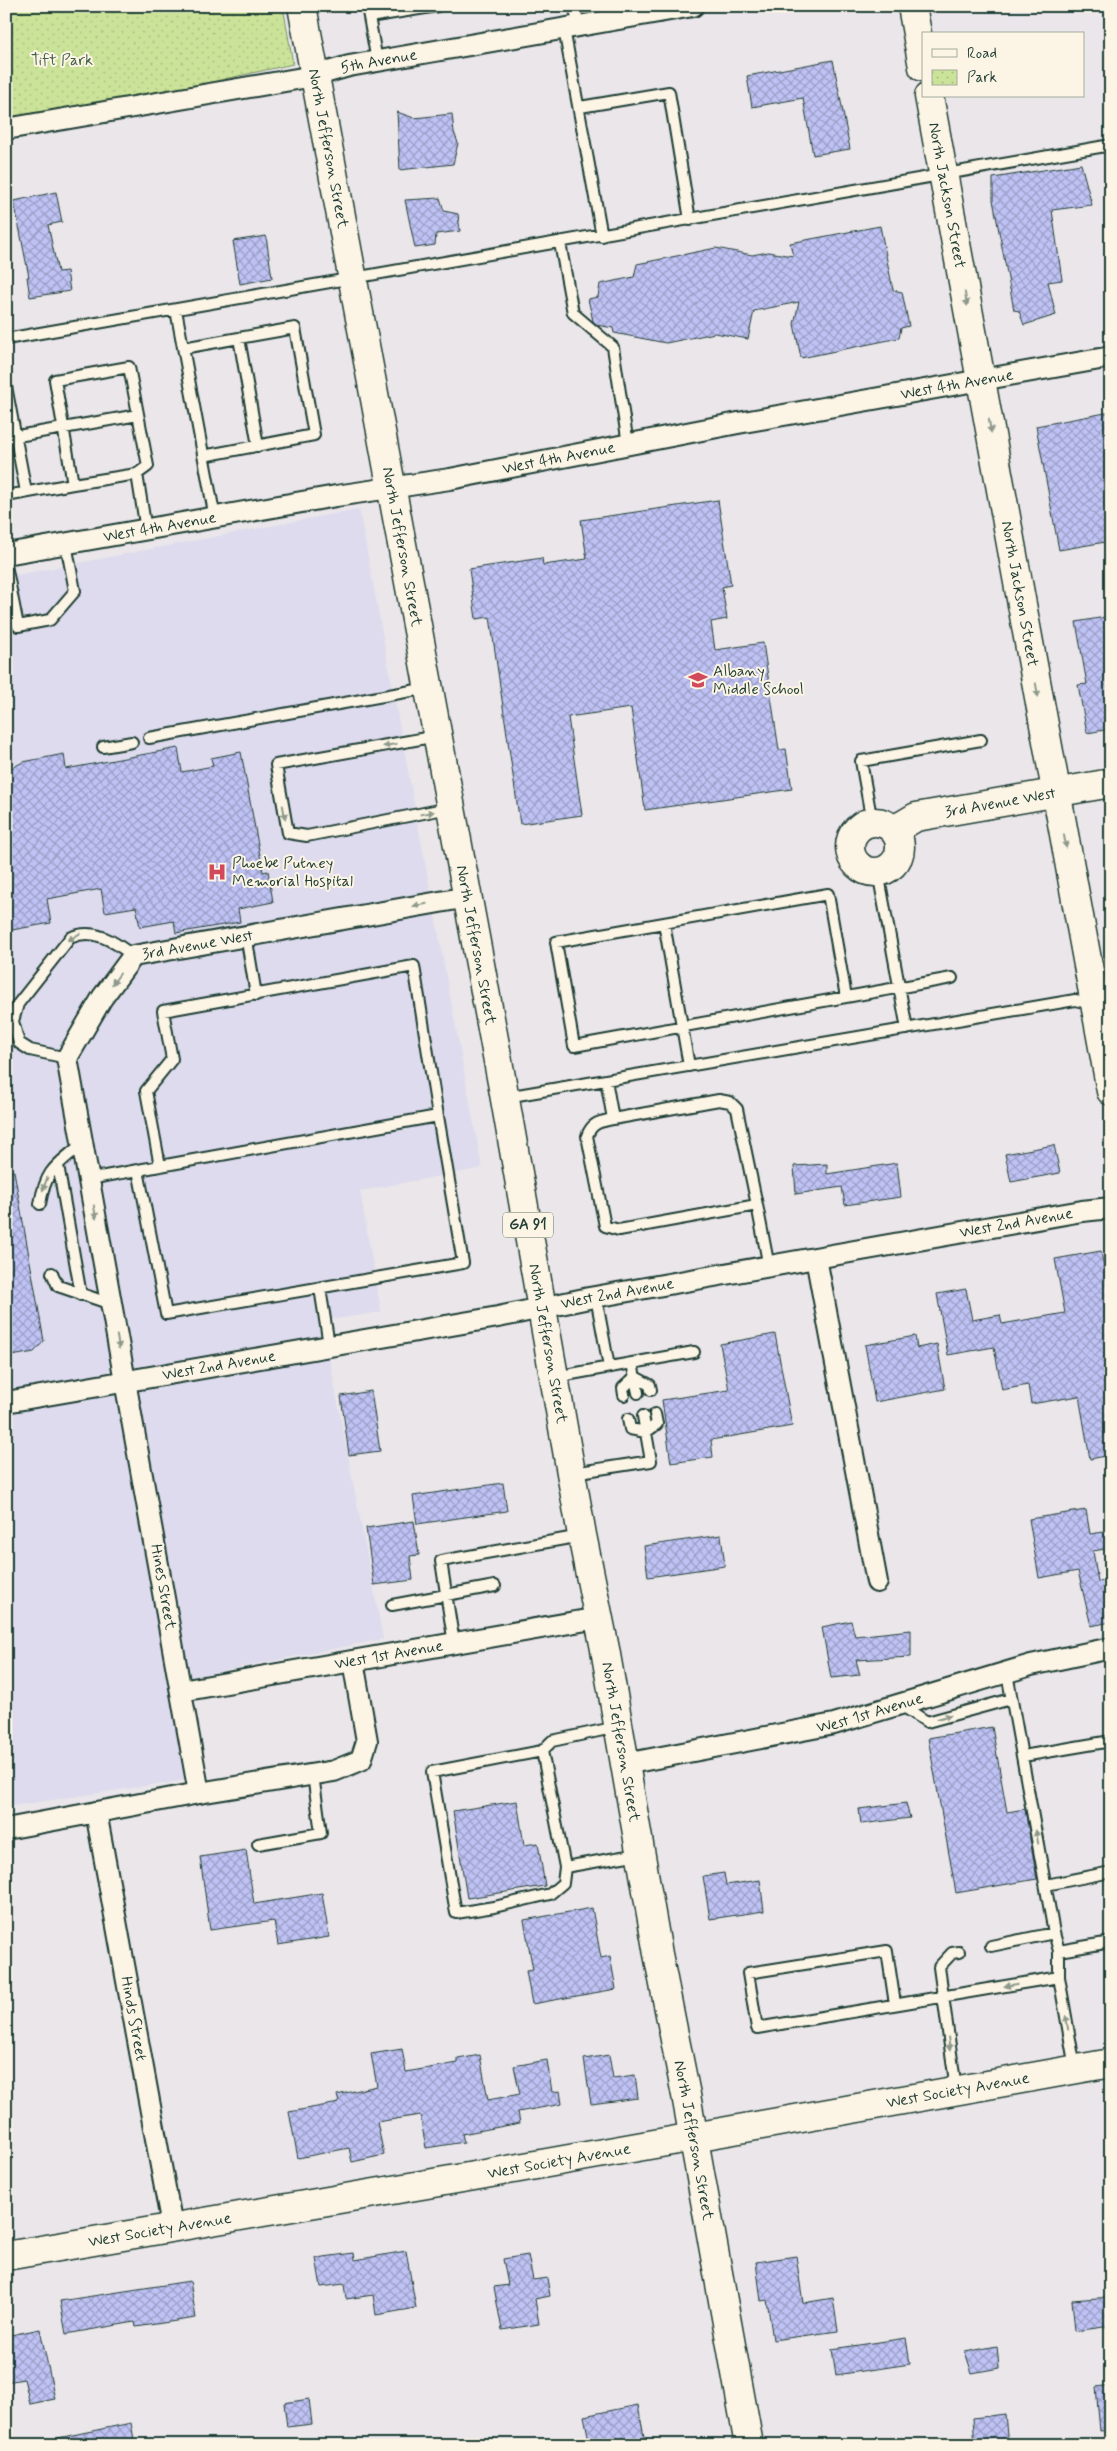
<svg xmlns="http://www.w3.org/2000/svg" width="1117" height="2451" font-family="Mynerve,sans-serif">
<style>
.built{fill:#dddbed}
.park{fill:url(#park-dots);stroke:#759066}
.building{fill:url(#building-cross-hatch);stroke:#1f3d34}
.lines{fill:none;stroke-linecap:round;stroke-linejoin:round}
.lane-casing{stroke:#1f3d34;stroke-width:14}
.street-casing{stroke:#1f3d34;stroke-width:24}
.secondary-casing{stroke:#1f3d34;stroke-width:31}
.primary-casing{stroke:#1f3d34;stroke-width:31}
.lane{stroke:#fcf5e5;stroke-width:10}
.street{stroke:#fcf5e5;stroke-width:20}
.secondary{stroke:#fcf5e5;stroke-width:28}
.primary{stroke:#fcf5e5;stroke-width:28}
.oneway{fill:#8e998c}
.labels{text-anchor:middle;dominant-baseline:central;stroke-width:4;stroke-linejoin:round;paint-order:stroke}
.shield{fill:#fcf5e5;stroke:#617469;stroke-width:1}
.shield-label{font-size:15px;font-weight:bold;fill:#1f3d34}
.park-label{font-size:16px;fill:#415e48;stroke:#fcf5e5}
.street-label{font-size:16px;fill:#1f3d34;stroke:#fcf5e5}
.poi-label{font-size:16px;fill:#1f3d34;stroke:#fcf5e5;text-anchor:start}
</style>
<defs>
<pattern id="park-dots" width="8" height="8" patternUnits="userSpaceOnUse" patternTransform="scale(1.25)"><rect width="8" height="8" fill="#cbe399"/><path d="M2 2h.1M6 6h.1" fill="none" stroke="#aec484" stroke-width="1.8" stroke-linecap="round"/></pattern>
<pattern id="building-cross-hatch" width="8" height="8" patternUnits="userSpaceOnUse" patternTransform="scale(1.25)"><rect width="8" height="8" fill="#bfc2f4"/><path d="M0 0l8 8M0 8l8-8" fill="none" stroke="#9b9fc6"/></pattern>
</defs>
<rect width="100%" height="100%" fill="#eae6ea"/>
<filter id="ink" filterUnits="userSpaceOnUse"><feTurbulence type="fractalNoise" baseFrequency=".02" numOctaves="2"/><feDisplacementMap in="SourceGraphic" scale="10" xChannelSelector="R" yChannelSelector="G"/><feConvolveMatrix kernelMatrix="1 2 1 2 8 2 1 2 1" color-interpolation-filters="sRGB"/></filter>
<g filter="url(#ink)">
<!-- built -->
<path class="built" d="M359,509L482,1168L360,1191L381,1312L322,1321L383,1639L171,1681L185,1780L12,1806L6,1778V577Z"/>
<!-- park -->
<path class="park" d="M6,6H283L293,64L6,127Z"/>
<!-- building -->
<path class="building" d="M833,60L850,149L813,155L803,98L752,107L747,76Z
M397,112L414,118L452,114L454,132L458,143L453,164L400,170Z
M1081,164L1092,205L1052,210L1062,280L1048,282L1056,315L1024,325L1019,311L1014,310L993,200V178Z
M56,192L62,222L48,225L58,272L67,271L70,291L30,297L27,277H29L14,201Z
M440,198L444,211L458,214L460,231L436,234L435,245L415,248L405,200Z
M880,226L893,290L902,292L909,326L901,328L899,338L801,358L794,324L799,302L754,311L748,339L715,333L666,343L614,333L613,328L597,325L593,321L588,299L598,297L600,284L634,277L637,264L716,248L752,255L768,252L793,256L790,243Z
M266,236L272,278L240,284L233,241Z
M1111,412V541L1059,550L1036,426Z
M718,500L731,585L722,587L727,619L711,622L715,650L763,643L779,750L786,749L792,789L645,810L631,708L568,717L582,815L520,824L490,617L476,619L469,569L542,558L543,565L587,559L581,520Z
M1111,616V729L1087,733L1078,685L1087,684L1076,622Z
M178,748L182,772L213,766L211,758L241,752L263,872L268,871L273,902L238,909L240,922L176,933L174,921L140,927L136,907L105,912L101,889L47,899L51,923L6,931V771L23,762L64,754L66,769Z
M1054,1145L1060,1173L1011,1182L1005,1154Z
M897,1163L901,1197L845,1205L842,1187L796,1194L794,1166L827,1164V1174Z
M14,1171L44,1341L34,1352L6,1357V1172Z
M1101,1251L1111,1308V1455L1090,1459L1079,1396L1031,1404L1028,1385L1002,1390L994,1347L948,1355L937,1294L966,1289L972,1320L1000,1315L1002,1324L1065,1313L1055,1259Z
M775,1334L792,1426L711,1440L713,1457L671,1463L662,1400L729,1390L720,1344Z
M915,1336L917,1348L937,1344L945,1389L875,1402L865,1345Z
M371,1391L380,1451L349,1455L341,1396Z
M503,1483L507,1511L417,1524L413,1496Z
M1086,1510L1090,1534L1111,1531V1548L1093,1551L1098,1582L1111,1579V1622L1091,1626L1078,1571L1039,1578L1029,1519Z
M414,1521L419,1555L410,1556L413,1580L374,1585L366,1528Z
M721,1535L725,1566L648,1577L644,1546Z
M851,1621L855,1636L911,1630V1657L856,1660L860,1675L831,1678L822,1627Z
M992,1727L1007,1812L1025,1809L1037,1879L956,1893L928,1738Z
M517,1801L524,1845L538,1843L545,1886L467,1898L453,1811Z
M906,1803L910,1818L861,1824L859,1809Z
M246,1850L254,1904L322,1893L329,1937L278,1945L274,1921L210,1930L200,1857Z
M724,1873L726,1885L760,1880L764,1911L710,1919L703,1876Z
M592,1908L601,1958L610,1956L616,1989L532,2004L526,1971L533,1970L524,1920Z
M402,2049L406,2072L458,2063V2059L480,2055L488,2100L520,2094L514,2066L547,2060L552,2092L560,2091L562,2104L518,2112L520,2123L462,2134L464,2142L426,2148L420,2115L377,2122L384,2155L352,2162L349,2148L298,2158L289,2112L339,2103L337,2095L377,2086L371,2054Z
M609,2055L613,2078L635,2075L638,2098L591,2104L584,2059Z
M406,2251L416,2308L376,2315L373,2295L346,2299L344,2284L321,2287L316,2258L354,2253L355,2260Z
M528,2255L533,2280L547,2278L550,2296L535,2299L539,2324L502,2330L494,2287L508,2285L503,2259Z
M796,2256L803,2303L833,2298L838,2331L773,2340L767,2300L761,2301L756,2262Z
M190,2281L196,2318L136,2327L135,2322L66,2334L60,2301Z
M1111,2297V2326L1075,2331L1072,2300Z
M40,2329L55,2399L30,2404L24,2379L6,2382V2336Z
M906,2338L910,2364L836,2375L832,2349Z
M997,2346L999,2368L972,2373L965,2352Z
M1111,2385V2430L1100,2431L1096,2387Z
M309,2399L312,2424L287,2427L284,2403Z
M638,2405L645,2442L629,2445H590L584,2416Z
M1005,2414L1008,2445H975L973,2418Z
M131,2423L135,2445H58V2438Z"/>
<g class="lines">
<!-- lane casing -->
<g class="lane-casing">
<path id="lane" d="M367,6L377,61
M574,6L579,26
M369,17L438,6
M564,29L602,236
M580,107L669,92L690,220
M560,243L573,313L613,347L628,444
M176,310L215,518
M239,338L258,446
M6,339L1111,145
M183,348L295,328L314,435L203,456
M6,386L26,492
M6,438L138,415
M73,484L137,474
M6,496L73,484L55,380L129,367L148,466L137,474L146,530
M6,565L18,626L50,620L75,591L66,544
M437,736L276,765L288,833L307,836L449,808
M149,738L428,688
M103,747L132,742
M872,822L861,761L981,740
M878,872L907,1029
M664,923L689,1066
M246,935L256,995
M846,997L828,894L556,942L574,1046L952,978
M67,1058L30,1050L19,1043L13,1021L18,1004L70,938C93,927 114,941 133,956
M606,1080L613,1119L719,1100L730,1102L737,1109L757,1205L619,1230L605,1226L587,1136C592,1122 600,1122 613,1119
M506,1097L1075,1000L1093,1004L1111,1001
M58,1165L81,1295
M160,1166L146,1091L172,1059L163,1011L414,966L438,1116
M89,1179L138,1170L438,1116L463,1263L166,1314L138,1170
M40,1204C46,1169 56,1166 82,1144
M757,1205L769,1267
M52,1273L58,1286L111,1304
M320,1288L329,1345
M596,1297L609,1367
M632,1363L694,1352
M555,1377L632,1363L638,1393
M624,1395L623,1388L635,1377L650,1385L651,1390
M628,1419L630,1429L646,1432L657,1424L655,1414
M573,1473L651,1461L643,1416
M392,1605L495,1586
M454,1644L441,1561L581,1536
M1007,1673L1054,1933L1059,1951V1977L1075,2068
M901,1705L927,1722L1011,1699
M617,1727L552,1741L542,1751L565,1867L639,1854
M542,1751L432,1772L456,1913L494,1907L550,1894L563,1883L565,1867
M1023,1756L1111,1741
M258,1844L321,1833L313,1775
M1046,1885L1111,1872
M991,1946L1054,1933
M1059,1951L1111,1942
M895,2004L887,1951L748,1973L757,2028L1059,1977
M956,2089L939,1967L952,1953L959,1952"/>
</g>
<!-- street casing -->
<g class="street-casing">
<g id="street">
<path id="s1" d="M6,129L314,76L349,66L693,6"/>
<path id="s2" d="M6,554L336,496L450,479L738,423L1111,357"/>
<path d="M816,1258L877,1582"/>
<path id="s3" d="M6,1402L498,1317L589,1298L1082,1211L1111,1208"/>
<path id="s4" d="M181,1691L598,1618"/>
<path id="s5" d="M625,1764L834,1724L1031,1665L1111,1648"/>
<path id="s6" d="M199,1793L67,1058L102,998L133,956L468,897"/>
<path id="s7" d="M96,1812L172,2226"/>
<path d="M6,1829L199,1793L334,1771L361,1760L367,1741L353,1661"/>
</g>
</g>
<!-- secondary casing -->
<g class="secondary-casing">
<g id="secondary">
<path d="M912,6L923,67"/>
<path id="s8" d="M929,96L1111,1091"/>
<circle cx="875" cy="847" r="25"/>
<path id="s9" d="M894,830L916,817L1111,783"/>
<path id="s10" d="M6,2256L474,2176L1111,2063"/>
</g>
</g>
<!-- primary casing -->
<g class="primary-casing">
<g id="primary">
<path id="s11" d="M302,6L503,1088L582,1535L605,1649L658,1954L686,2095L749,2445"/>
</g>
</g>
<!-- lane -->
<use href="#lane" class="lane"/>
<!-- street -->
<use href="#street" class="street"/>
<!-- secondary -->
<use href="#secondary" class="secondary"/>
<!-- primary -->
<use href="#primary" class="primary"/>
</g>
<!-- one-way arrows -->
<defs><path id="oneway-solid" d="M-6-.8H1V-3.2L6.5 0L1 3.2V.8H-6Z" transform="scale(1.25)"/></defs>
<g class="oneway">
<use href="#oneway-solid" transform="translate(966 299) rotate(80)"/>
<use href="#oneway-solid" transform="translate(990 426) rotate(80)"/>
<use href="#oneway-solid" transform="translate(1037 690) rotate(80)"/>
<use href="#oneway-solid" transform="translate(390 745) rotate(170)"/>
<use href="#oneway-solid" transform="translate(284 812) rotate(80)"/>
<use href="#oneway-solid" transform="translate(427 813) rotate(-11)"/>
<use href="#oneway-solid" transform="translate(1065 841) rotate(80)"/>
<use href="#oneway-solid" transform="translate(420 905) rotate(170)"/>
<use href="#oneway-solid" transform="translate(74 937) rotate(149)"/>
<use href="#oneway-solid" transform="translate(116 979) rotate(126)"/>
<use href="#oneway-solid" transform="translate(45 1184) rotate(110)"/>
<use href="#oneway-solid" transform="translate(95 1212) rotate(80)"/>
<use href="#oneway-solid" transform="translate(118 1342) rotate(80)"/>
<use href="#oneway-solid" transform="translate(944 1717) rotate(-15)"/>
<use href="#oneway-solid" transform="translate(1037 1837) rotate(-100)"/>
<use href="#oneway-solid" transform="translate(1011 1985) rotate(170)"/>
<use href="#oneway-solid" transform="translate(1067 2023) rotate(-100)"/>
<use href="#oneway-solid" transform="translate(949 2044) rotate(82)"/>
</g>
</g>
<!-- icons -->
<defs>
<g id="school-bare" transform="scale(1.5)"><path d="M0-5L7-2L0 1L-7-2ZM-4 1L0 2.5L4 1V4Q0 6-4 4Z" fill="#d1495b" stroke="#fcf5e5" stroke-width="2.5" paint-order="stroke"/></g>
<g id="hospital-bare" transform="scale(1.5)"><path d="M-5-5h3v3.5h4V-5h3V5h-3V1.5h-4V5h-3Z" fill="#d1495b" stroke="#fcf5e5" stroke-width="2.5" paint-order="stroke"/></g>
</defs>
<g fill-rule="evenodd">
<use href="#school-bare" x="698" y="680"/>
<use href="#hospital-bare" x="217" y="872"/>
</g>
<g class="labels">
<!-- shield labels -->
<rect class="shield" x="503" y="1212.5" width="50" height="25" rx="4"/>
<g class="shield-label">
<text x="528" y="1225">GA 91</text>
</g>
<!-- park labels -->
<g class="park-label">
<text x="62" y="60">Tift Park</text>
</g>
<!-- street labels -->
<g class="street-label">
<text stroke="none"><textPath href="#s1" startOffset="379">5th Avenue</textPath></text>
<text stroke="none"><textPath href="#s11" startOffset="145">North Jefferson Street</textPath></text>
<text stroke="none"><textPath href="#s8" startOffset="101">North Jackson Street</textPath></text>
<text stroke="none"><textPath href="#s2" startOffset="966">West 4th Avenue</textPath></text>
<text stroke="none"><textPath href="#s2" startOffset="561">West 4th Avenue</textPath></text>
<text stroke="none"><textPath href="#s2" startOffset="156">West 4th Avenue</textPath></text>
<text stroke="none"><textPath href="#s11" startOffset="550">North Jefferson Street</textPath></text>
<text stroke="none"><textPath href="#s8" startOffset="506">North Jackson Street</textPath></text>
<text stroke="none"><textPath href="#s9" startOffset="111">3rd Avenue West</textPath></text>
<text stroke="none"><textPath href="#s6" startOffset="934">3rd Avenue West</textPath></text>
<text stroke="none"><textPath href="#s11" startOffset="955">North Jefferson Street</textPath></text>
<text stroke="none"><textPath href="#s3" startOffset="1026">West 2nd Avenue</textPath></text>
<text stroke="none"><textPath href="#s3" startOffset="621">West 2nd Avenue</textPath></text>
<text stroke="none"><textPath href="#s11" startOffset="1360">North Jefferson Street</textPath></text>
<text stroke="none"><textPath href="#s3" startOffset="216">West 2nd Avenue</textPath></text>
<text transform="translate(163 1587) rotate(80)">Hines Street</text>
<text stroke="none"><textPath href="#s4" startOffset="211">West 1st Avenue</textPath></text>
<text stroke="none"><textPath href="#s5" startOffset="250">West 1st Avenue</textPath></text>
<text stroke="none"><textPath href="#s11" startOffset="1765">North Jefferson Street</textPath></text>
<text stroke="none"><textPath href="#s7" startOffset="210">Hinds Street</textPath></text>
<text stroke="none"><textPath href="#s10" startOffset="966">West Society Avenue</textPath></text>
<text stroke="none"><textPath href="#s11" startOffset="2170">North Jefferson Street</textPath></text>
<text stroke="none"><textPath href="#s10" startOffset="561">West Society Avenue</textPath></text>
<text stroke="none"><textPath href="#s10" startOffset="156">West Society Avenue</textPath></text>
</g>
<!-- poi labels -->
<g class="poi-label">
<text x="713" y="671">Albany<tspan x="713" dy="18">Middle School</tspan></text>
<text x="232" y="863">Phoebe Putney<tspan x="232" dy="18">Memorial Hospital</tspan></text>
</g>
</g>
<!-- margin -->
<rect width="1117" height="2451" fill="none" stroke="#fcf5e5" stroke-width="25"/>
<rect x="12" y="12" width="1092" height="2426" fill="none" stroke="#1f3d34" stroke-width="2" filter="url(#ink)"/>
<!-- legend -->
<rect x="922" y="32" width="162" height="65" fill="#fcf5e5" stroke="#a4ab9e"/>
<rect x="932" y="49" width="25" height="8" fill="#fcf5e5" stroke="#a4ab9e"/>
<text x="967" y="58" font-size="15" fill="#1f3d34">Road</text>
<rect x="932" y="70" width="25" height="15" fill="url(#park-dots)" stroke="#a4ab9e"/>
<text x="967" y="82" font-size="15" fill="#1f3d34">Park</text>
</svg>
